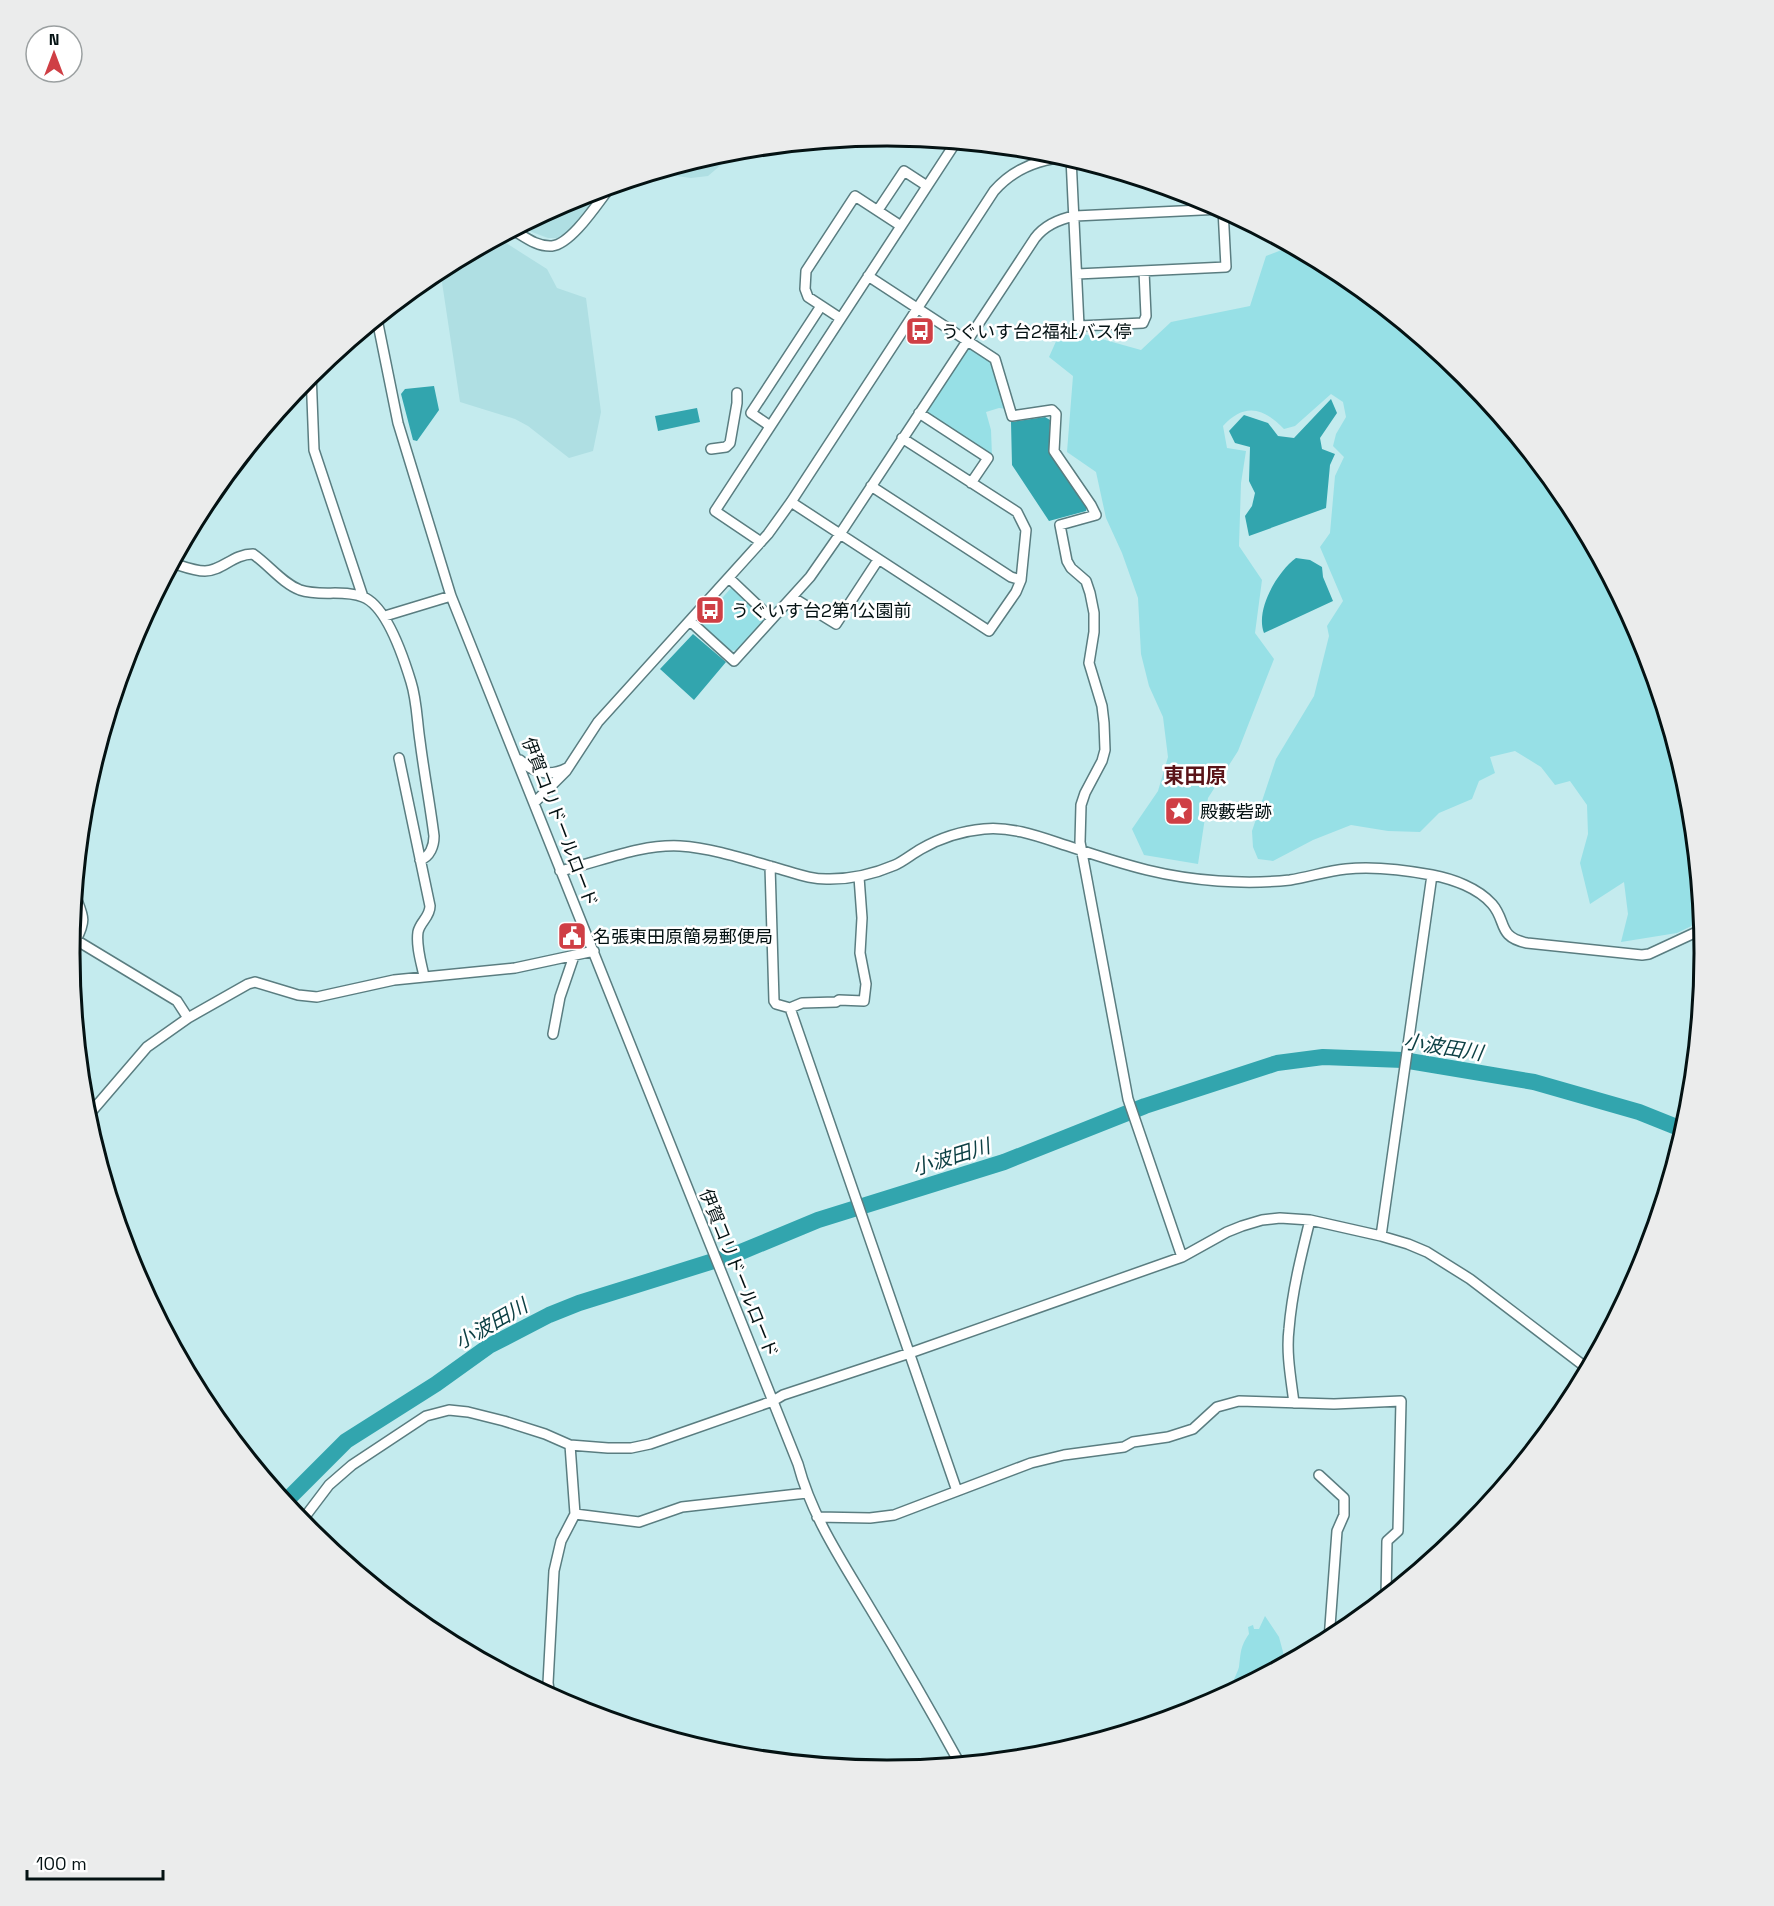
<svg xmlns="http://www.w3.org/2000/svg" width="1774" height="1906" font-family="'Space Grotesk','Noto Sans JP',sans-serif">
<style>
.built{fill:#afdfe3}
.green{fill:#97e0e6}
.water{fill:#32a5ae}
.lines{fill:none;stroke-linecap:round;stroke-linejoin:round}
.river{stroke:#32a5ae;stroke-width:16}
.minor-casing{stroke:#5a7d80;stroke-width:12}
.minor{stroke:#fff;stroke-width:9}
.labels{text-anchor:middle;dominant-baseline:central;stroke-width:5;stroke-linejoin:round;paint-order:stroke}
.poi-label{font-size:18px;fill:#041213;stroke:#fff;text-anchor:start}
.street-label{font-size:18px;fill:#041213;stroke:#fff}
.water-label{font-size:20px;font-style:italic;fill:#0e4145;stroke:#fff}
.quarter-label{font-size:21px;font-weight:bold;fill:#591418;stroke:#fff}
.rim{fill:none;stroke:#041213;stroke-width:3}
</style>
<rect width="100%" height="100%" fill="#c4ebee"/>
<!-- built -->
<path class="built" d="M731,150L728,159L708,176L691,178L654,173Z
M607,187L572,232L559,238H548L532,232L522,225L574,197Z
M498,238L547,269L557,288L586,298L601,412L593,451L569,458L528,426L515,419L460,402L440,269Z"/>
<!-- green -->
<path class="green" d="M1292,246L1342,273L1466,375L1567,499L1643,640L1689,794L1702,921L1677,933L1621,942L1628,914L1624,882L1590,904L1580,863L1588,834L1587,805L1570,781L1555,785L1541,767L1515,751L1490,757L1495,773L1479,781L1472,799L1439,813L1420,832L1388,831L1351,825L1313,840L1273,861L1258,859L1253,847L1252,831L1276,759L1314,696L1329,636L1327,626L1343,601L1320,547L1330,533L1335,476L1344,457L1333,446L1336,434L1346,417L1343,402L1331,394L1295,426L1284,429C1263,407 1244,403 1223,426L1227,448L1246,451L1241,483L1239,546L1262,580L1255,633L1274,659L1238,751L1208,798L1198,864L1144,855L1132,829L1158,791L1168,757L1163,717L1149,686L1141,654L1138,598L1122,553L1106,518L1096,472L1067,452L1073,376L1049,357L1062,328L1141,350L1171,322L1250,306L1266,256Z
M972,349L992,361L1007,409L999,408L986,412L991,430L992,456L928,416L927,409L964,351Z
M731,588H734L765,615L764,621L737,650L730,651L701,626L702,621Z
M1265,1616L1279,1637L1286,1663L1263,1675L1254,1676L1252,1681L1231,1692L1229,1690C1232,1683 1237,1674 1239,1667C1241,1652 1240,1647 1249,1634L1248,1627L1253,1625L1254,1629H1259Z"/>
<!-- water -->
<path class="water" d="M434,386L439,410L417,441L413,440L401,394L405,389Z
M1331,399L1337,413L1320,438L1322,449L1335,454L1330,465L1326,508L1249,536L1245,516L1252,506L1255,493L1249,481L1250,447L1235,443L1229,431L1244,415L1268,423L1278,436L1294,438Z
M697,408L700,422L658,431L655,416Z
M1045,417L1050,420L1049,452L1087,507L1086,511L1049,521L1012,465L1011,422Z
M1296,558L1310,560L1322,567L1323,577L1333,601L1264,633C1255,610 1277,572 1296,558Z
M693,634L726,662L694,700L660,669Z"/>
<g class="lines">
<!-- river -->
<path class="river" d="M285,1502L346,1441L436,1384L489,1346L549,1315L579,1303L736,1254L818,1220L1004,1162L1145,1106L1277,1063L1323,1057L1403,1060L1534,1082L1639,1112L1684,1130"/>
<!-- minor casing -->
<g class="minor-casing">
<path id="minor" d="M1071,158L1079,326L1143,323L1146,316L1144,271
M878,210L904,171L927,186
M513,230C525,237 537,247 552,246C572,244 599,201 611,186
M1077,274L1226,267L1223,209
M868,276L995,359L1012,416L1052,410L1056,414L1054,451L1091,505L1096,515L1060,525L1067,561L1071,568L1086,581L1090,593L1094,613V632L1089,663L1102,706L1104,723L1105,750L1102,761L1085,793L1081,805L1080,842L1128,1099L1182,1257
M840,318L808,297L805,289L806,271L855,196L901,226
M377,319L398,423L451,596L798,1464C812,1517 842,1561 870,1608C901,1659 931,1711 960,1764
M311,372L314,450L363,597
M919,413L988,458L971,483
M770,426L751,413L821,306
M711,449L726,447L730,443L737,403V393
M871,486L1011,577L1021,580
M791,502L840,534L1035,238C1045,225 1059,219 1075,216L1222,209
M761,542L715,511L956,142
M172,563C182,566 194,571 205,571C222,571 233,554 253,554C269,565 282,583 300,590C320,597 343,589 363,597C387,606 404,659 411,682C417,701 417,722 420,741C424,773 430,804 434,836C434,846 430,857 420,860
M729,578L772,619
M792,597L836,624L878,560
M385,616L451,596
M690,621L734,661L810,577L840,534L989,631L1016,592L1021,580L1026,530L1017,512L902,438
M399,758L430,906C430,917 420,922 418,932C416,946 421,962 424,976
M520,760C533,773 550,777 567,768
M535,802L566,771L598,722L768,534L791,502L994,191C1013,169 1039,159 1068,157
M770,866L774,1001L776,1004L790,1008L802,1003L836,1002L839,1000L864,1001L866,984L860,953L862,918L859,877
M560,871C600,862 639,844 680,846C713,848 748,860 780,869C797,874 813,880 830,879C852,879 874,874 895,865C904,861 912,854 921,849C940,838 962,831 984,829C1015,826 1045,839 1074,848C1098,856 1123,864 1147,870C1192,881 1244,885 1290,880C1309,877 1327,871 1346,869C1374,866 1405,870 1432,875C1453,879 1478,888 1492,904C1507,921 1497,937 1527,943L1642,955L1649,954L1703,929
M75,895C83,916 87,919 76,940
M71,937L177,1001L188,1018
M790,1008L957,1491
M553,1034L560,997L574,956
M86,1118L147,1047L188,1018L248,984L255,982L298,995L317,997L394,980L515,968L594,951
M1381,1236L1432,875
M1294,1403C1291,1379 1286,1353 1289,1329C1292,1292 1301,1256 1310,1220
M1319,1475L1344,1498V1515L1337,1531L1329,1640
M575,1514L639,1522L682,1507L807,1493
M817,1517L870,1518L894,1515L1031,1463L1064,1455L1124,1447L1133,1442L1168,1437L1193,1429L1217,1407L1239,1401L1334,1404L1401,1401L1398,1531L1387,1541L1386,1597
M301,1522L329,1485L352,1465L426,1416L449,1410L468,1412L504,1421L545,1434L570,1445L608,1448H631L650,1444L773,1401L783,1395L910,1353L1182,1257L1227,1232L1242,1226L1262,1220L1280,1218L1310,1220L1381,1236L1408,1244L1427,1252L1470,1279L1588,1369
M550,1696L548,1683L554,1571L561,1541L575,1514L570,1445"/>
</g>
<!-- minor -->
<use href="#minor" class="minor"/>
</g>
<!-- icons -->
<defs>
<g id="bus-square" transform="scale(1.5)"><rect x="-9" y="-9" width="18" height="18" rx="4" fill="#cf3f45" stroke="#fff"/><path d="M-5-6H5V4H4V6H2V4H-2V6H-4V4H-5ZM-3.5-4V0h7V-4ZM-3.5 1.2v1.5H-2V1.2ZM2 1.2v1.5H3.5V1.2Z" fill="#fff"/></g>
<g id="sight-square" transform="scale(1.5)"><rect x="-9" y="-9" width="18" height="18" rx="4" fill="#cf3f45" stroke="#fff"/><path d="M0-6L1.8-2.2L6-1.7L2.9 1.2L3.7 5.4L0 3.3L-3.7 5.4L-2.9 1.2L-6-1.7L-1.8-2.2Z" fill="#fff"/></g>
<g id="civic-square" transform="scale(1.5)"><rect x="-9" y="-9" width="18" height="18" rx="4" fill="#cf3f45" stroke="#fff"/><path d="M-.6-6.5H3V-4.5H.6V-3L4-1V1h2V6H-6V1h2V-1L-.6-3ZM-1.2 2.5V6h2.4V2.5Z" fill="#fff"/></g>
</defs>
<g fill-rule="evenodd">
<use href="#bus-square" x="920" y="331"/>
<use href="#bus-square" x="710" y="610"/>
<use href="#sight-square" x="1179" y="811"/>
<use href="#civic-square" x="572" y="936"/>
</g>
<g class="labels">
<!-- poi labels -->
<g class="poi-label">
<text x="941" y="331">うぐいす台2福祉バス停</text>
<text x="731" y="610">うぐいす台2第1公園前</text>
<text x="1200" y="811">殿藪砦跡</text>
<text x="593" y="936">名張東田原簡易郵便局</text>
</g>
<!-- street labels -->
<g class="street-label">
<text transform="translate(560 822) rotate(69)">伊賀コリドールロード</text>
<text transform="translate(739 1273) rotate(68)">伊賀コリドールロード</text>
</g>
<!-- water labels -->
<g class="water-label">
<text transform="translate(1443 1047) rotate(9)">小波田川</text>
<text transform="translate(951 1157) rotate(-17)">小波田川</text>
<text transform="translate(491 1324) rotate(-30)">小波田川</text>
</g>
<!-- quarter labels -->
<g class="quarter-label">
<text x="1195" y="775">東田原</text>
</g>
</g>
<!-- crop -->
<path d="M0 0H1774V1906H0ZM80 953a807 807 0 1 1 1614 0a807 807 0 1 1-1614 0Z" fill="#ebecec" fill-rule="evenodd"/>
<path class="rim" d="M80 953a807 807 0 1 1 1614 0a807 807 0 1 1-1614 0Z"/>
<!-- north arrow -->
<g transform="translate(54 54)"><circle r="28" fill="#ffffff" stroke="#9ba0a1" stroke-width="1.5"/>
<path d="M0-4.5L10 22L0 15L-10 22Z" fill="#cf3f45"/>
<text y="-9" font-size="16" font-weight="bold" text-anchor="middle" fill="#041213">N</text>
</g>
<!-- scale -->
<path d="M27 1870v9h136v-9" fill="none" stroke="#041213" stroke-width="3"/>
<text x="36" y="1870" font-size="18" fill="#041213" stroke="#ffffff" stroke-width="4.5" paint-order="stroke">100 m</text>
</svg>
